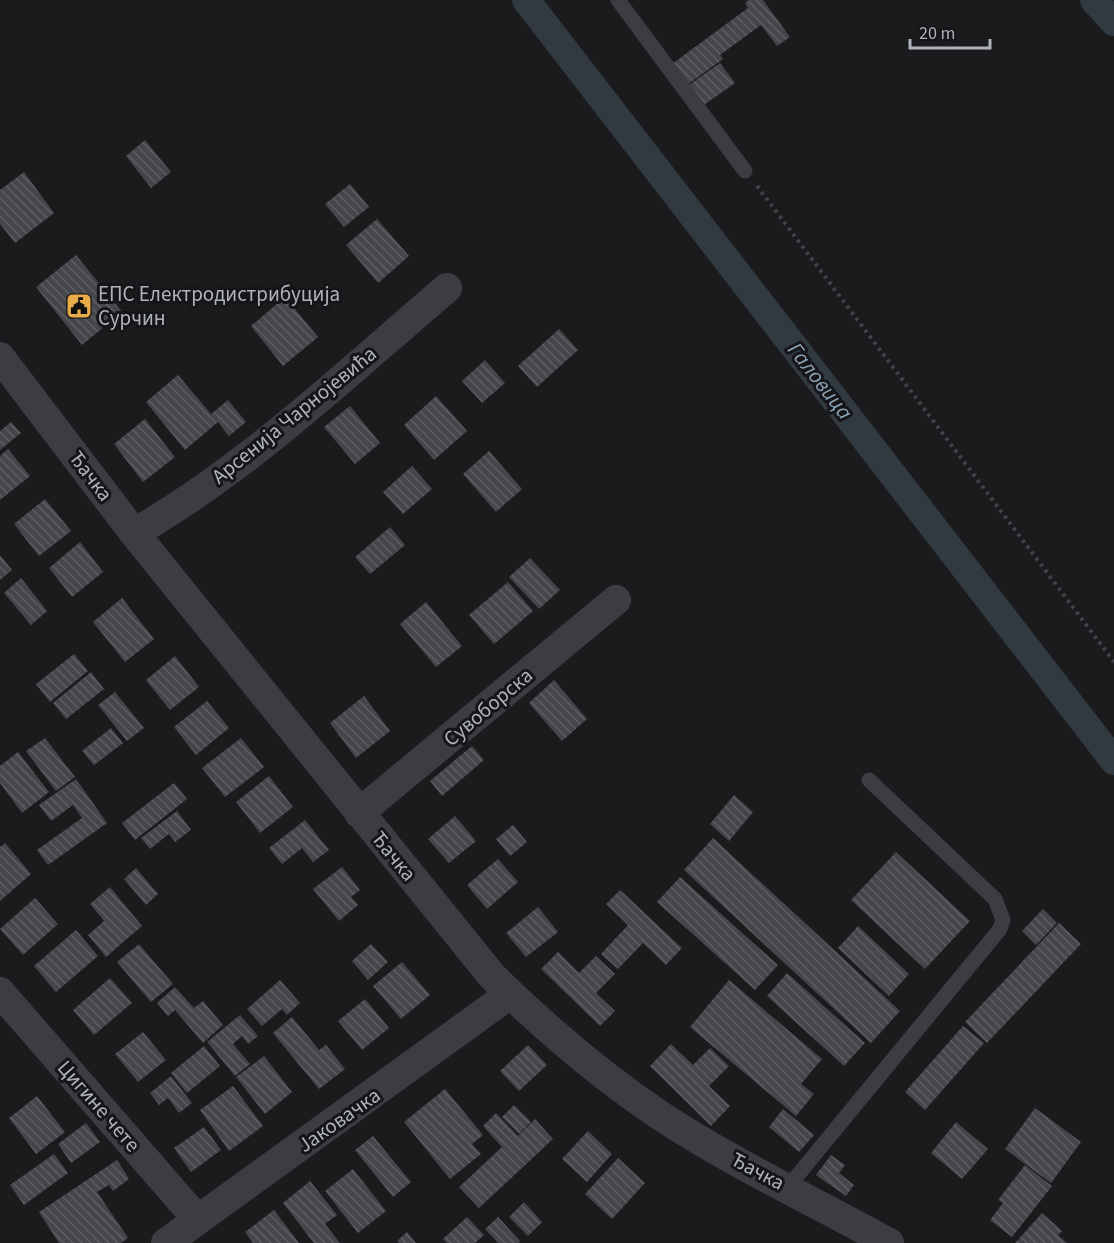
<svg xmlns="http://www.w3.org/2000/svg" width="1114" height="1243" font-family="'Source Sans 3',sans-serif">
<style>
.lines{fill:none;stroke-linecap:round;stroke-linejoin:round}
.canal{stroke:#313a41;stroke-width:28}
.building{fill:url(#building-back-hatch)}
.path{stroke:#424449;stroke-width:4;stroke-dasharray:3 4.5;stroke-linecap:butt}
.lane{stroke:#3c3d42;stroke-width:15}
.street{stroke:#3c3d42;stroke-width:30}
.labels{text-anchor:middle;dominant-baseline:central;stroke-width:6;stroke-linejoin:round;paint-order:stroke}
.poi-label{font-size:21px;fill:#aeb3bb;stroke:#161618;text-anchor:start}
.street-label{font-size:21px;fill:#aeb3bb;stroke:#161618}
.water-label{font-size:22px;font-style:italic;fill:#88a1b4;stroke:#161618}
</style>
<defs>
<pattern id="building-back-hatch" width="6" height="6" patternUnits="userSpaceOnUse" patternTransform="scale(1.5)"><rect width="6" height="6" fill="#45464a"/><path d="M-1 5l2 2M0 0l6 6M5-1l2 2" fill="none" stroke="#5d5e62"/></pattern>
</defs>
<rect width="100%" height="100%" fill="#1b1b1d"/>
<g class="lines">
<!-- canal -->
<path class="canal" d="M526,0L1114,761
M1094,0L1114,22"/>
</g>
<!-- building -->
<path class="building" d="M749,0H763L790,37L777,46L761,25L720,55L723,59L687,85L672,64L748,8L745,3Z
M720,63L735,83L704,105L689,85Z
M145,140L171,172L151,188L126,156Z
M24,172L54,213L15,243L0,224V190Z
M350,184L369,207L344,227L325,204Z
M377,219L409,256L378,283L346,245Z
M76,255L122,312L82,345L36,287Z
M285,297L318,337L283,366L251,326Z
M559,329L578,350L537,387L518,366Z
M485,360L505,383L482,403L462,381Z
M178,375L211,414L228,400L246,422L229,436L218,422L185,450L146,402Z
M436,396L467,431L434,460L404,425Z
M350,406L380,443L355,464L324,427Z
M145,419L175,457L143,482L114,444Z
M11,422L21,433L0,450V431Z
M8,449L30,476L0,500V456Z
M489,451L522,489L496,512L463,474Z
M412,466L432,489L403,514L383,492Z
M45,499L71,531L39,556L14,524Z
M390,527L405,545L370,574L355,557Z
M80,542L103,572L72,597L49,568Z
M0,555L12,570L0,580Z
M530,558L560,590L539,609L509,577Z
M21,578L47,611L31,625L4,593Z
M508,582L533,611L494,644L469,615Z
M122,598L154,639L125,662L93,622Z
M426,602L462,646L436,667L400,624Z
M74,654L88,671L50,702L36,684Z
M175,656L199,687L170,710L146,680Z
M91,672L104,689L66,719L53,703Z
M554,680L587,719L562,741L529,703Z
M115,692L144,728L127,741L98,705Z
M364,696L390,731L356,758L330,723Z
M207,701L229,728L196,755L174,727Z
M111,728L123,743L94,765L82,751Z
M45,738L75,777L56,791L26,751Z
M241,738L264,767L225,797L202,768Z
M472,746L484,760L442,796L430,781Z
M18,752L49,792L22,813L0,783V766Z
M269,776L293,807L260,833L236,802Z
M76,779L107,823L48,865L37,850L82,818L73,805L51,821L39,805Z
M174,783L187,799L135,840L122,823Z
M734,795L753,812L729,841L710,824Z
M177,811L191,830L175,842L169,834L150,849L141,838Z
M455,816L476,841L449,863L428,839Z
M305,820L329,850L313,862L302,848L282,864L269,848Z
M513,825L527,842L510,856L496,839Z
M713,838L900,1011L871,1043L684,870Z
M5,843L31,874L0,901V847Z
M896,852L970,921L925,969L851,900Z
M498,859L518,882L487,909L467,885Z
M342,867L360,890L351,897L358,905L339,921L313,889Z
M136,868L158,894L146,905L124,879Z
M680,877L778,965L755,990L657,902Z
M110,887L142,926L106,957L88,935L104,921L90,904Z
M620,890L682,948L666,965L643,943L618,969L601,954L628,925L606,904Z
M35,898L58,924L23,955L0,929Z
M538,907L558,932L526,957L506,933Z
M1043,909L1057,923L1036,945L1022,931Z
M1059,923L1081,944L987,1043L965,1022Z
M858,926L909,974L889,996L838,948Z
M76,930L98,956L56,992L34,966Z
M139,944L173,984L151,1002L117,962Z
M371,944L388,962L368,980L352,961Z
M558,952L579,973L596,956L615,974L596,993L615,1011L600,1026L541,969Z
M402,962L430,995L401,1019L373,986Z
M787,973L865,1043L844,1066L767,996Z
M110,978L132,1003L94,1035L73,1010Z
M280,980L300,1003L287,1015L282,1009L262,1026L247,1009Z
M729,980L822,1059L801,1084L814,1094L796,1116L690,1027Z
M175,987L194,1008L203,1001L223,1025L203,1043L175,1010L168,1016L157,1003Z
M365,999L389,1028L362,1050L338,1021Z
M240,1015L258,1036L248,1044L242,1036L233,1044L250,1064L235,1076L207,1042Z
M292,1017L319,1050L326,1045L345,1069L319,1089L273,1033Z
M963,1026L984,1043L925,1110L905,1092Z
M143,1032L166,1060L138,1082L115,1054Z
M671,1044L693,1065L710,1048L729,1066L709,1086L730,1106L711,1126L650,1066Z
M528,1045L547,1065L519,1091L500,1071Z
M204,1046L220,1066L187,1093L171,1073Z
M264,1056L292,1092L265,1114L236,1077Z
M171,1076L192,1103L179,1113L168,1098L159,1105L150,1093Z
M233,1086L263,1126L229,1151L200,1110Z
M445,1089L483,1135L472,1144L481,1154L450,1179L404,1122Z
M37,1096L65,1132L36,1154L9,1118Z
M514,1105L531,1122L519,1134L502,1117Z
M1035,1108L1081,1142L1051,1183L1005,1149Z
M783,1109L814,1135L799,1152L769,1127Z
M496,1113L518,1136L535,1119L553,1139L479,1208L459,1187L502,1147L483,1126Z
M956,1122L988,1149L962,1179L931,1153Z
M86,1123L100,1142L71,1163L58,1144Z
M204,1127L221,1150L191,1172L174,1148Z
M588,1131L612,1154L587,1182L562,1159Z
M373,1136L411,1182L393,1197L355,1150Z
M54,1154L68,1173L24,1205L10,1185Z
M831,1155L845,1165L839,1173L854,1185L846,1196L816,1175Z
M618,1158L645,1183L612,1219L585,1194Z
M117,1160L129,1179L113,1191L109,1185L97,1192L128,1238L121,1243H59L39,1212Z
M1025,1165L1052,1186L1012,1237L990,1220L1003,1203L998,1200Z
M353,1169L386,1211L358,1233L325,1191Z
M310,1181L337,1215L325,1224L340,1243H314L283,1203Z
M524,1202L542,1222L528,1236L509,1217Z
M274,1210L299,1243H253L245,1232Z
M1042,1213L1062,1231L1058,1235L1067,1243H1015Z
M467,1217L484,1235L475,1243H447L443,1239Z
M498,1217L520,1241L519,1243H498L485,1229Z
M407,1232L416,1243H399L397,1241Z"/>
<g class="lines">
<!-- path -->
<path class="path" d="M757,186L1114,662"/>
<!-- lane -->
<path class="lane" d="M618,0L745,171
M788,1187L1000,929L1003,920L995,899L869,780"/>
<!-- street -->
<path class="street" d="M0,357L134,533L492,976C544,1027 601,1076 661,1116C734,1164 813,1201 889,1243
M134,533C248,468 347,373 447,288
M359,813L616,600
M0,992L198,1220
M166,1243L510,994"/>
</g>
<!-- icons -->
<defs>
<g id="civic-square" transform="scale(1.35)"><rect x="-9" y="-9" width="18" height="18" rx="4" fill="#e8ac48" stroke="#161618"/><path d="M-.6-6.5H3V-4.5H.6V-3L4-1V1h2V6H-6V1h2V-1L-.6-3ZM-1.2 2.5V6h2.4V2.5Z" fill="#111"/></g>
</defs>
<g fill-rule="evenodd">
<use href="#civic-square" x="79" y="306"/>
</g>
<g class="labels">
<!-- poi labels -->
<g class="poi-label">
<text x="98" y="294">ЕПС Електродистрибуција<tspan x="98" dy="24">Сурчин</tspan></text>
</g>
<!-- street labels -->
<g class="street-label">
<text transform="translate(294 415) rotate(-39)">Арсенија Чарнојевића</text>
<text transform="translate(91 476) rotate(53)">Ђачка</text>
<text transform="translate(488 707) rotate(-40)">Сувоборска</text>
<text transform="translate(394 856) rotate(51)">Ђачка</text>
<text transform="translate(99 1106) rotate(49)">Цигине чете</text>
<text transform="translate(339 1120) rotate(-35)">Јаковачка</text>
<text transform="translate(758 1171) rotate(28)">Ђачка</text>
</g>
<!-- water labels -->
<g class="water-label">
<text transform="translate(820 381) rotate(52)">Галовица</text>
</g>
</g>
<!-- scale -->
<path d="M910 39v9h80v-9" fill="none" stroke="#aeb3bb" stroke-width="3"/>
<text x="919" y="39" font-size="18" fill="#aeb3bb" stroke="#161618" stroke-width="4.5" paint-order="stroke">20 m</text>
</svg>
